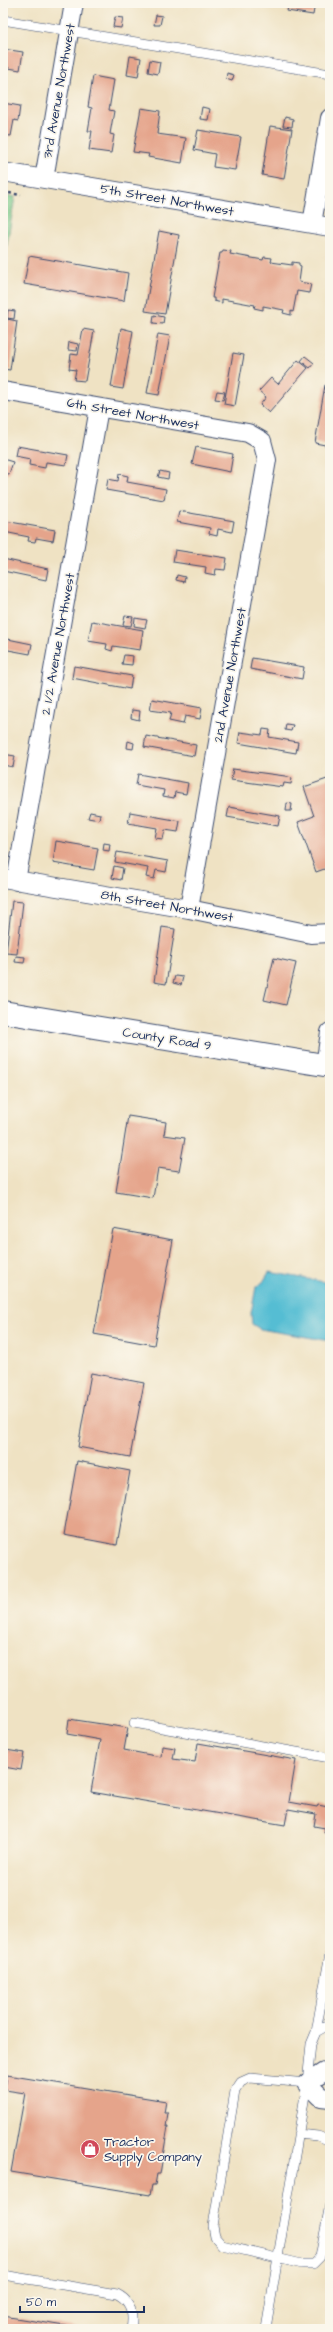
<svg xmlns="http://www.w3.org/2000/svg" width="333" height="2332" font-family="'Architects Daughter',sans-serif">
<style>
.green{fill:#7cc988;stroke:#4c7c73}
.water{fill:#55bdd3;stroke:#387698}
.building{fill:#e5a48b}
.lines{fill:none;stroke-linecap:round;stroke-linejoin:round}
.service-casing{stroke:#3b4a6d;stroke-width:10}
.minor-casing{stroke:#3b4a6d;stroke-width:20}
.tertiary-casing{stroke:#3b4a6d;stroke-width:24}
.path{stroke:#3b4a6d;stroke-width:2.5;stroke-dasharray:3 3;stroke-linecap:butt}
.service{stroke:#fff;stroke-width:9}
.minor{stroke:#fff;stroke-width:18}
.tertiary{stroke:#fff;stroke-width:22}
.labels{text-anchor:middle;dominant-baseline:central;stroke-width:3.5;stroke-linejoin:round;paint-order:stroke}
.street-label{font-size:13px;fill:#1b2f5e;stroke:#fbf7ec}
.poi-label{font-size:13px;fill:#1b2f5e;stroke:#fbf7ec;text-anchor:start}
</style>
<rect width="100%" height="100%" fill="#fbf7ec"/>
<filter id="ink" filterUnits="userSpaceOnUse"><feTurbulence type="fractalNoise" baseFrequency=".025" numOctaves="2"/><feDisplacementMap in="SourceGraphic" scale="8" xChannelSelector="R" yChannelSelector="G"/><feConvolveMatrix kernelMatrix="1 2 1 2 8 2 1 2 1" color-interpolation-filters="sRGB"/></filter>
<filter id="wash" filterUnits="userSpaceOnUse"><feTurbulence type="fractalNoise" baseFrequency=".012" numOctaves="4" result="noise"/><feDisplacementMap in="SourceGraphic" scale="16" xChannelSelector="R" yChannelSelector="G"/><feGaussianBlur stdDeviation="0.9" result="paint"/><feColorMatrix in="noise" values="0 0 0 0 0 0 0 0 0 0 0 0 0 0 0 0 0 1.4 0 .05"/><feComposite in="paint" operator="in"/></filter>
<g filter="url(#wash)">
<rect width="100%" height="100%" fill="#efe2c3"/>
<!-- green -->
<path class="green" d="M3,195L15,197L3,268Z"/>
<!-- water -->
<path class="water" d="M269,1272L330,1283V1341L260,1329L252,1324L251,1313L256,1287L263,1282Z"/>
<g id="blocks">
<!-- building -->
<path class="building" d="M289,3H315L313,15L287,11Z
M156,15L162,16L160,25H154Z
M115,17L123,18L121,28L113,27Z
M3,49L23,52L20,70L3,67Z
M130,56L141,58L138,77L127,75Z
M150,60L160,62L158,74L148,72Z
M227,73L234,75L232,81L226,79Z
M93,76L114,80L109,110L114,111L110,134L114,135L111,153L89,150L92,131H88L92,108L88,107Z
M3,103L20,106L18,121L14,120L11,136L3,135Z
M202,107L210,109L208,120L200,119Z
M141,108L160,111L157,134L186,138L182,163L148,157L149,154L133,152Z
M285,117L293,119L292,127L283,126Z
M270,126L292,129L284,179L262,175Z
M198,130L241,137L235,170L213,167L215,154L194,150Z
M159,231L179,235L165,314L145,311Z
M223,250L231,251L230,254L263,260L264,257L272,258L271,262L292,265V262L299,263V266L301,267L299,282L311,284L309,293L297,291L293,312L291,311V315L283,313L284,310L263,306V310L254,308L255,305L222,299V303L214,301V298H212L220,253H222Z
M29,256L128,273L124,301L24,284Z
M8,310L15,311L14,319L7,318Z
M154,315L164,317L163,324L153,323Z
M7,319L17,321L10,370L3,369V345Z
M121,328L133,331L123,389L111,387Z
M83,329L94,331L85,381L74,380L76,370L69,369L71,354L78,355Z
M158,334L170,336L159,395L147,393Z
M69,342L78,344L77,351L68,350Z
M233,353L244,355L235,406L224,404Z
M305,356L314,363L310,368L301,361Z
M298,360L308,368L269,413L260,405L266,397L259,391L271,378L278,384Z
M325,385L330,386V446L315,443Z
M217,391L225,392L223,400L215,399Z
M17,446L68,455L66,465L46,462L45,468L29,465L30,459L15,456Z
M196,447L233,454L230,472L192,464Z
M3,459L13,462L9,474L3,473Z
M160,471L169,473L168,479L158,477Z
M119,474L128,476L127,482L166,489L164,500L106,490L108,479L118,481Z
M179,511L234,521L232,532L218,529L217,536L209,534L210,528L177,522Z
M5,521L55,530L53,541L36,538L35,542L28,541L29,537L4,532Z
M175,550L227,558L225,570L216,569L215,575L205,573L206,567L173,562Z
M3,559L48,569L46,580L3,571Z
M177,575L185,577L184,582L176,580Z
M125,616L133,617L131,626L123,625Z
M135,618L147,620L145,628L134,626Z
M92,621L143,630L140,650L113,646L112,651L106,649L107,644L88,641Z
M3,638L32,644L30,654L3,649Z
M124,655L133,656L132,665L122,664Z
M252,658L304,667L302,679L250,669Z
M74,666L132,676L130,689L72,678Z
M152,699L202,708L200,719L185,716L183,724L169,721L171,713L150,710Z
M132,710L140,711L139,720L131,718Z
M286,724L293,725L291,731L285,730Z
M263,729L270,730L269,737L298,742L296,753L238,743L240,732L262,735Z
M146,736L196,745L194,756L144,747Z
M128,741L134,743L133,749L127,748Z
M3,754L15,756L13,767L3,765Z
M233,769L285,776L292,778L291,784L284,783L283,787L231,780Z
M138,774L188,783L186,794L175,792L174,798L163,796L164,790L136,785Z
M330,778V867L316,872L298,822L314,816L304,787Z
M287,803L292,804L291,811H286Z
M229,807L280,816L278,826L227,817Z
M90,812L100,814L99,820L88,818Z
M130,812L180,821L178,832L165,830L163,839L155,838L157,828L128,823Z
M56,841L98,848L94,870L53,863Z
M104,843L110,844L109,851L103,850Z
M117,852L168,861L166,872L156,870L154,879L146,877L148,868L115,862Z
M114,866L123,868L121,880L112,878Z
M12,901L23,902L17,954L6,953Z
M162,927L175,929L166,984L154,982Z
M16,956L25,957L24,963L15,962Z
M274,958L296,963L286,1005L264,1000Z
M175,976L183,977L181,985L173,983Z
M128,1116L166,1122L164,1135L185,1138L179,1171L158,1168L153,1198L116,1192Z
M113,1229L173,1240L154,1345L94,1334Z
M91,1373L144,1383L130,1457L78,1447Z
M77,1461L130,1471L117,1545L64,1535Z
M69,1719L128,1728L124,1750L161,1757L162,1746L175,1748L173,1759L195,1762L198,1743L296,1760L289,1802L317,1807L318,1805L328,1807L330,1802V1834L324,1833L325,1828L314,1826L316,1814L288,1809L285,1825L91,1792L100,1740L67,1734Z
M6,1750L24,1753L21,1770L4,1767Z
M7,2075L166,2101L164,2113H168L166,2126H168L160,2174H157L155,2185H152L150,2195L11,2172L25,2093L5,2090Z
M3,2316L78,2328L77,2329H3Z"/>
</g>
</g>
<g filter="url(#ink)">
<use href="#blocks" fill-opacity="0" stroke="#3b4a6d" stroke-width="1"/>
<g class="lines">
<!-- service casing -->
<g class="service-casing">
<path id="service" d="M3,20L330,74
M134,1723L330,1758
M316,2032L330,1953
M307,2083L250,2078L241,2082L235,2091L213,2226L215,2237L222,2245L302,2264H313L320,2257L330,2204
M298,2134L318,2136L330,2141
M3,2275L117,2294C131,2301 134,2314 131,2329
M266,2329L307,2083L311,2044L316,2032L330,2024"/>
</g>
<!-- minor casing -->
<g class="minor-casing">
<path id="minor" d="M3,172L330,227
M44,179L74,3
M312,224L330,118
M3,391L248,433L262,441L267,460L189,909
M3,878L189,909L311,934L330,933
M16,881L99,408
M325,1066L330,1032
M330,2073L324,2072L307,2083L321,2097L330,2098"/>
</g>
<!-- tertiary casing -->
<g class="tertiary-casing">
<path id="tertiary" d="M3,1012L330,1066"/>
</g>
<!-- path -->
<path class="path" d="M3,192L21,195
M3,199L4,192"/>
<!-- service -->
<use href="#service" class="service"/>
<!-- minor -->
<use href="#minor" class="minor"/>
<!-- tertiary -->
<use href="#tertiary" class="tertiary"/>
</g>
</g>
<!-- icons -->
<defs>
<g id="shop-disc" transform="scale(1)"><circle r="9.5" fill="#d1495b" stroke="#fbf7ec"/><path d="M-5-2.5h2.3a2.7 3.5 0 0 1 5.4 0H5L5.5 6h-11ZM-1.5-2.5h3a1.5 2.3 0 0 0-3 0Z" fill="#fff"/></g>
</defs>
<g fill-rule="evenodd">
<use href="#shop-disc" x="90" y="2149"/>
</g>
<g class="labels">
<!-- street labels -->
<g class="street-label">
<text transform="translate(59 91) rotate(-80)">3rd Avenue Northwest</text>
<text transform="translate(167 200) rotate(10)">5th Street Northwest</text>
<text transform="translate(133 414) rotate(10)">6th Street Northwest</text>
<text transform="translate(58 644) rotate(-80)">2 1/2 Avenue Northwest</text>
<text transform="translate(230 675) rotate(-80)">2nd Avenue Northwest</text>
<text transform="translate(167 906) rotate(10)">8th Street Northwest</text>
<text transform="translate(167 1039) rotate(9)">County Road 9</text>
</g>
<!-- poi labels -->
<g class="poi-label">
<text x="104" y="2142">Tractor<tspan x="104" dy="15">Supply Company</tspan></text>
</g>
</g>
<!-- margin -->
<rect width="333" height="2332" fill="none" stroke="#fbf7ec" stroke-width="16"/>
<!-- scale -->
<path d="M20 2306v6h124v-6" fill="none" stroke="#1b2f5e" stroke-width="2"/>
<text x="26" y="2306" font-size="12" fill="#1b2f5e" stroke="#fbf7ec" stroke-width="3" paint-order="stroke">50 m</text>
</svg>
